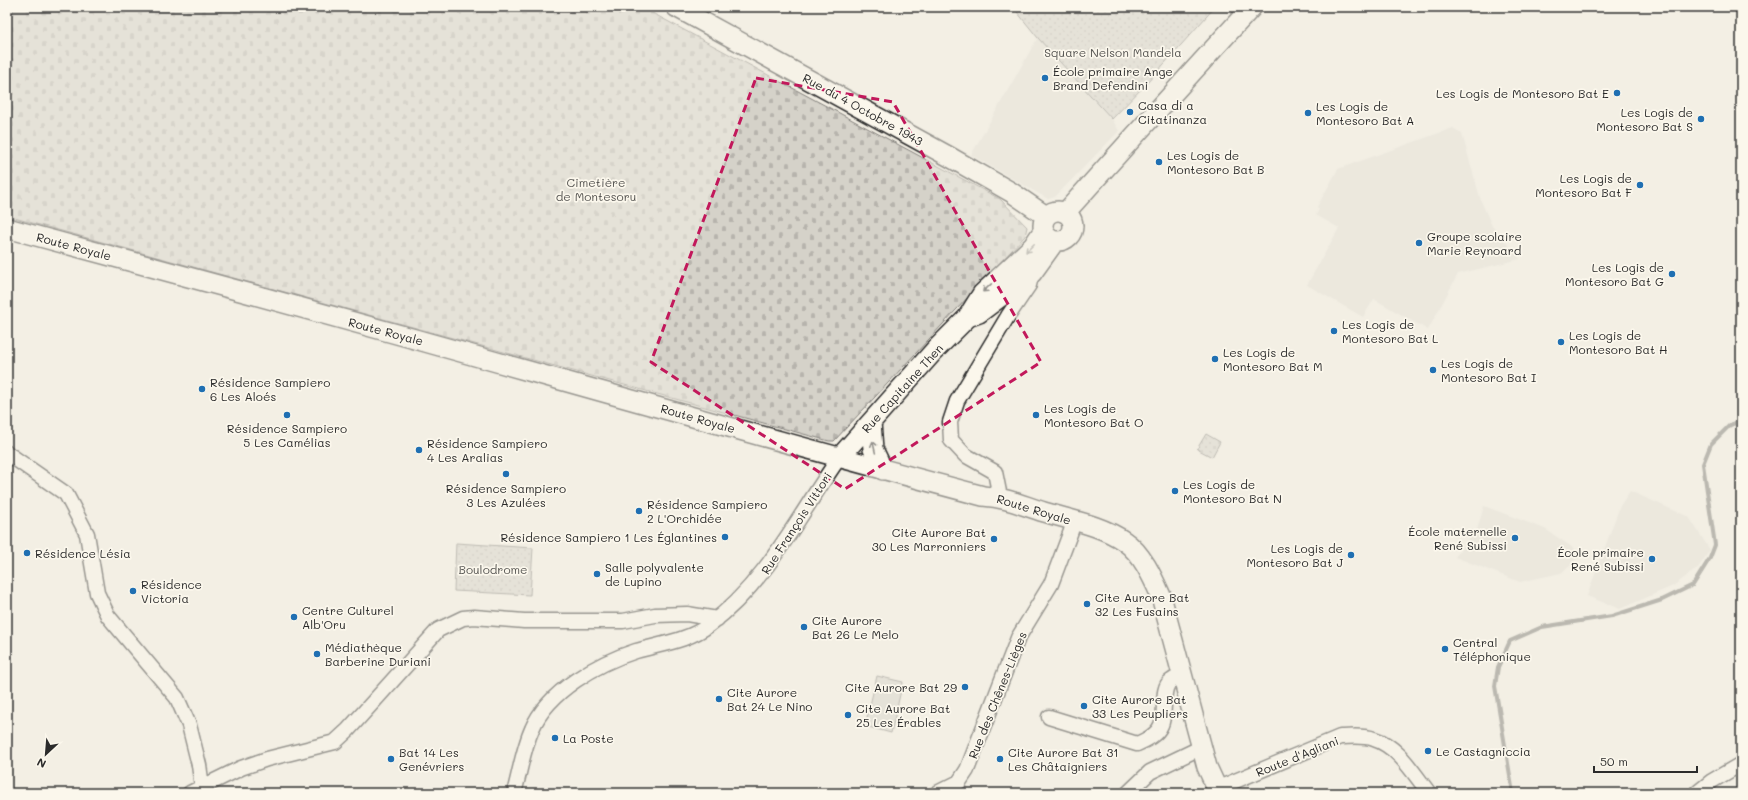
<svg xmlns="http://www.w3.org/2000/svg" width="1748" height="800" font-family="Mali,sans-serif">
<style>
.built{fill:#e4e0d6}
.cemetery{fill:url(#cemetery-stones);stroke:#807e7a}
.park{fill:url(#park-dots);stroke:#807e7a}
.pitch{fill:#d5d2c9;stroke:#807e7a}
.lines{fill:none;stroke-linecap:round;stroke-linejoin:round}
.stream{stroke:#787772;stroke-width:4}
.street-casing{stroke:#2b2b2b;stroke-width:17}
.secondary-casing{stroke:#2b2b2b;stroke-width:22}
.street{stroke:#fbf7ec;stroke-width:14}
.secondary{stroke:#fbf7ec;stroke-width:19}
.oneway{stroke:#93918c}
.marked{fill:none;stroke:#c2185b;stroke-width:3;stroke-dasharray:8 5;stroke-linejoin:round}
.poi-dot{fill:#1f6fb2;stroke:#fbf7ec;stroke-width:1.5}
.labels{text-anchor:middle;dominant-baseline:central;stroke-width:3.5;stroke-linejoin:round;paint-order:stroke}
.park-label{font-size:12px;fill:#565552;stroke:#fbf7ec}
.poi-label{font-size:12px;fill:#2b2b2b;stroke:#fbf7ec;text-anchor:start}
.street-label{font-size:12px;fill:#2b2b2b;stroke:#fbf7ec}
</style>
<defs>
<pattern id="cemetery-stones" width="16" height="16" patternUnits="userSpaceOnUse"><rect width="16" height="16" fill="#d5d2c9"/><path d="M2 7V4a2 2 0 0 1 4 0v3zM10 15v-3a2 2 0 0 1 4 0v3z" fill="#b7b4ad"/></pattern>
<pattern id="park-dots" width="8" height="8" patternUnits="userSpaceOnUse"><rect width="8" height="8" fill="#d5d2c9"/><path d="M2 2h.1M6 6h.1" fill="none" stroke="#b7b4ad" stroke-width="1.8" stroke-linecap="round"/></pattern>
</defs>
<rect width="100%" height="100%" fill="#f3efe4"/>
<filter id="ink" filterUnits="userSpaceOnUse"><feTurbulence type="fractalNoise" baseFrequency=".025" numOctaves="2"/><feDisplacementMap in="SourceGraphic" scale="8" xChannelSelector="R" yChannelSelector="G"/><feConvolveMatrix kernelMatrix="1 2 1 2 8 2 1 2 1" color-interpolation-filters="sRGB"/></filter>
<g filter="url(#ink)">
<!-- built -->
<path class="built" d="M1038,37L1112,119L1119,131L1055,197L1048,199L971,155Z
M1453,128L1462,134L1481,201L1492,226L1520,259L1458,274L1428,330L1374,299L1363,317L1307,285L1339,228L1316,215L1319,209L1317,207L1338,169Z
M1630,491L1689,517L1710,550L1698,568L1673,586L1620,609L1587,596L1620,506Z
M1484,506L1545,529L1581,553L1570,566L1561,573L1520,582L1455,557L1477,530Z"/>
<!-- cemetery -->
<path class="cemetery" d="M7,7H641L1000,199L1027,227L1025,236L834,441H829L7,216Z"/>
<!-- park -->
<path class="park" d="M1013,7H1215L1147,83L1112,119L1038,38Z
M1206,434L1220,442L1212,457L1197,449Z
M456,543L533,548L530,595L454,591Z"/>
<!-- pitch -->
<path class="pitch" d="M877,676L903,682L891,733L865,726Z"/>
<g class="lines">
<!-- stream -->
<path class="stream" d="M1513,793L1495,686L1498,667L1510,641L1542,627L1612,616L1662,600L1693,585L1710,558L1715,545L1703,464L1711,444L1730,425L1741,421"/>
<!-- street casing -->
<g class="street-casing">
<path id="street" d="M7,453L66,494L87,534L97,593L108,616L177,698L189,725L199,765L202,787L205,793
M1000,497L995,472L965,455L951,440L950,422L957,401L1008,316L1029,285L1032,273
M1049,717L1137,744C1146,740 1157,735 1161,725C1167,713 1160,688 1171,681C1174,678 1179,677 1182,675
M1216,789L1340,737C1351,737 1363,735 1374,739C1398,746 1414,774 1429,793
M190,793L241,768L267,759L335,742L348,730L438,630L463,618L474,617L524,621H623L655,615L687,614L717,619
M514,793C520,772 523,749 532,729C548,691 598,663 636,651C660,644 688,641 709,625C767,582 798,516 839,458
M937,793L959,782L967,770L1018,638L1051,584L1071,531L1073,521
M1128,793L1150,772L1202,747
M1697,793L1712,781L1741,764"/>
</g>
<!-- secondary casing -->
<g class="secondary-casing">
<path id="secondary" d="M676,7L948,156L1011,192L1046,216
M1043 226a15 15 0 1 1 30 0a15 15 0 1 1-30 0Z
M1065,213C1127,144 1189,75 1252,7
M7,228C139,264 272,299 404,336C597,390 789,445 983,496C1008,498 1021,505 1044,512C1070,520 1101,525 1124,541C1142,553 1153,578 1161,596L1207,767L1219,793
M968,317L979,313L1032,273L1055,241
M871,422L873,449L883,470
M839,458L934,351L967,318L982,294L1033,246L1043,231"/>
</g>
<!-- street -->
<use href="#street" class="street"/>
<!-- secondary -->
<use href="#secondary" class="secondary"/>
</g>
<!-- one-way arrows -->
<defs><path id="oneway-shaft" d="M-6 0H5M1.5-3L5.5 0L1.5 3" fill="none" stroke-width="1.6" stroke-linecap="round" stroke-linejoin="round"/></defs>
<g class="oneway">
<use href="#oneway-shaft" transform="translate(1030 248) rotate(135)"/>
<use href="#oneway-shaft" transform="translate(987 288) rotate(137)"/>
<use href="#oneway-shaft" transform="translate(874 447) rotate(-103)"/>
</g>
</g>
<!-- marked area -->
<path d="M0 0H1748V800H0ZM756,78L893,102L1041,362L845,489L651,362Z" fill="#f3efe4" fill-opacity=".55" fill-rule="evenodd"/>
<path class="marked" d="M756,78L893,102L1041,362L845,489L651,362Z"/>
<!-- markers -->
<g class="poi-dot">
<circle cx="1045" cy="78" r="4"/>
<circle cx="1617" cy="93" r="4"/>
<circle cx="1130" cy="112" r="4"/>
<circle cx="1308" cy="113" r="4"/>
<circle cx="1701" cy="119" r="4"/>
<circle cx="1159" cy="162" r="4"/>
<circle cx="1640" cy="185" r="4"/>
<circle cx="1419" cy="243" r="4"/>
<circle cx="1672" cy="274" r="4"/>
<circle cx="1334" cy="331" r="4"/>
<circle cx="1561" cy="342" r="4"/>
<circle cx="1215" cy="359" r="4"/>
<circle cx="1433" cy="370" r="4"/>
<circle cx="202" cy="389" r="4"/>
<circle cx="287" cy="415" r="4"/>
<circle cx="1036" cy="415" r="4"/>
<circle cx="419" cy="450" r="4"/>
<circle cx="506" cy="474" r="4"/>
<circle cx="1175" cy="491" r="4"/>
<circle cx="639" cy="511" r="4"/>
<circle cx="725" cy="537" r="4"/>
<circle cx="1515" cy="538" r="4"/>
<circle cx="994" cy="539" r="4"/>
<circle cx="27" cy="553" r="4"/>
<circle cx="1351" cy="555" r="4"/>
<circle cx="1652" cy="559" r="4"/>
<circle cx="597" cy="574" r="4"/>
<circle cx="133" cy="591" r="4"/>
<circle cx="1087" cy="604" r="4"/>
<circle cx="294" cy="617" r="4"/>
<circle cx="804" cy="627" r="4"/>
<circle cx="1445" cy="649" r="4"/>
<circle cx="317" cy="654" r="4"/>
<circle cx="965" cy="687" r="4"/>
<circle cx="719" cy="699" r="4"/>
<circle cx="1084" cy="706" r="4"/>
<circle cx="848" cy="715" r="4"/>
<circle cx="555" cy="738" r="4"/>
<circle cx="1428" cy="751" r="4"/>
<circle cx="391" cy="759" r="4"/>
<circle cx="1000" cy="759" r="4"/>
</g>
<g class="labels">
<!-- park labels -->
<g class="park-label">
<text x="1113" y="52">Square Nelson Mandela</text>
<text x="596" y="182">Cimetière<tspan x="596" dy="14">de Montesoru</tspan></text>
<text x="493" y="569">Boulodrome</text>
</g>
<!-- poi labels -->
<g class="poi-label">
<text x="1053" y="71">École primaire Ange<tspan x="1053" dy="14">Brand Defendini</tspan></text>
<text x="1609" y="93" text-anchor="end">Les Logis de Montesoro Bat E</text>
<text x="1138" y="105">Casa di a<tspan x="1138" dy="14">Citatinanza</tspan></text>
<text x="1316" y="106">Les Logis de<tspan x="1316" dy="14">Montesoro Bat A</tspan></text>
<text x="1693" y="112" text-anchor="end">Les Logis de<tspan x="1693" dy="14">Montesoro Bat S</tspan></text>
<text x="1167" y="155">Les Logis de<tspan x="1167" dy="14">Montesoro Bat B</tspan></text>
<text x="1632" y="178" text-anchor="end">Les Logis de<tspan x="1632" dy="14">Montesoro Bat F</tspan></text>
<text x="1427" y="236">Groupe scolaire<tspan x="1427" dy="14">Marie Reynoard</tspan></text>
<text x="1664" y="267" text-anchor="end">Les Logis de<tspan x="1664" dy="14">Montesoro Bat G</tspan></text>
<text x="1342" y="324">Les Logis de<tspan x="1342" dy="14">Montesoro Bat L</tspan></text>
<text x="1569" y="335">Les Logis de<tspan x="1569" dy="14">Montesoro Bat H</tspan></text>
<text x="1223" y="352">Les Logis de<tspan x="1223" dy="14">Montesoro Bat M</tspan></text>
<text x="1441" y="363">Les Logis de<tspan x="1441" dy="14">Montesoro Bat I</tspan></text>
<text x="210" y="382">Résidence Sampiero<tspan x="210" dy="14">6 Les Aloés</tspan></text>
<text x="1044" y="408">Les Logis de<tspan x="1044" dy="14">Montesoro Bat O</tspan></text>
<text x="287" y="428" text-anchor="middle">Résidence Sampiero<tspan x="287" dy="14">5 Les Camélias</tspan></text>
<text x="427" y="443">Résidence Sampiero<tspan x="427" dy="14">4 Les Aralias</tspan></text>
<text x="1183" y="484">Les Logis de<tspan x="1183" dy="14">Montesoro Bat N</tspan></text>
<text x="506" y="488" text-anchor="middle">Résidence Sampiero<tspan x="506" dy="14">3 Les Azulées</tspan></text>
<text x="647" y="504">Résidence Sampiero<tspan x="647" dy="14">2 L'Orchidée</tspan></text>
<text x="1507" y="531" text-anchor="end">École maternelle<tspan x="1507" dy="14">René Subissi</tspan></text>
<text x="986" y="532" text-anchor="end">Cite Aurore Bat<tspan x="986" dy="14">30 Les Marronniers</tspan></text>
<text x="717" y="537" text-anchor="end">Résidence Sampiero 1 Les Églantines</text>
<text x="1343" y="548" text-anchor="end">Les Logis de<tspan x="1343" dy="14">Montesoro Bat J</tspan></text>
<text x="1644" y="552" text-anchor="end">École primaire<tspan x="1644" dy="14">René Subissi</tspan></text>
<text x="35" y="553">Résidence Lésia</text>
<text x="605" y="567">Salle polyvalente<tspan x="605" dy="14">de Lupino</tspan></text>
<text x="141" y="584">Résidence<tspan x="141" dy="14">Victoria</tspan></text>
<text x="1095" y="597">Cite Aurore Bat<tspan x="1095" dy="14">32 Les Fusains</tspan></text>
<text x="302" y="610">Centre Culturel<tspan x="302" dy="14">Alb'Oru</tspan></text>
<text x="812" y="620">Cite Aurore<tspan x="812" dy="14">Bat 26 Le Melo</tspan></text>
<text x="1453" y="642">Central<tspan x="1453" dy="14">Téléphonique</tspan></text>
<text x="325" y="647">Médiathèque<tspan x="325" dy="14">Barberine Duriani</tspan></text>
<text x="957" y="687" text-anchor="end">Cite Aurore Bat 29</text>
<text x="727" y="692">Cite Aurore<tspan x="727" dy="14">Bat 24 Le Nino</tspan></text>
<text x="1092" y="699">Cite Aurore Bat<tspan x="1092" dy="14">33 Les Peupliers</tspan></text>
<text x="856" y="708">Cite Aurore Bat<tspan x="856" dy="14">25 Les Érables</tspan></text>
<text x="563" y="738">La Poste</text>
<text x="1436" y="751">Le Castagniccia</text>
<text x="399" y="752">Bat 14 Les<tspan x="399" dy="14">Genévriers</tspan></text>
<text x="1008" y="752">Cite Aurore Bat 31<tspan x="1008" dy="14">Les Châtaigniers</tspan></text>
</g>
<!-- street labels -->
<g class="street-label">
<text transform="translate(863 109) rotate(29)">Rue du 4 Octobre 1943</text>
<text transform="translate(74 246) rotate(15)">Route Royale</text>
<text transform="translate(386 331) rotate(15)">Route Royale</text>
<text transform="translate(902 388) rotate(-48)">Rue Capitaine Then</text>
<text transform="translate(698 418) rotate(16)">Route Royale</text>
<text transform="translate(1034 509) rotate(17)">Route Royale</text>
<text transform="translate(796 523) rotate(-57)">Rue François Vittori</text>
<text transform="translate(997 695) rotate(-68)">Rue des Chênes-Lièges</text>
<text transform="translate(1297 756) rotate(-22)">Route d'Agliani</text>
</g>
</g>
<!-- margin -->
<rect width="1748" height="800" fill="none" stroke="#fbf7ec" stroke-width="24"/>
<rect x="12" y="12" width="1724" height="776" fill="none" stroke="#2b2b2b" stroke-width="1.5" filter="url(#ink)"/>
<!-- north arrow -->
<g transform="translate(46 754) rotate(206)" stroke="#fbf7ec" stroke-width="3" paint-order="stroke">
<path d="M0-3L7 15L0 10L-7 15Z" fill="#2b2b2b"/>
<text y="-6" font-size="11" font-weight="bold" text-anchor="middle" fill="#2b2b2b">N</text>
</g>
<!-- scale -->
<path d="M1594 766v6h103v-6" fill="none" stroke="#2b2b2b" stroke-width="2"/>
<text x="1600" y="766" font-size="12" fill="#2b2b2b" stroke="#fbf7ec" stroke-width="3" paint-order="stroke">50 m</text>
</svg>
